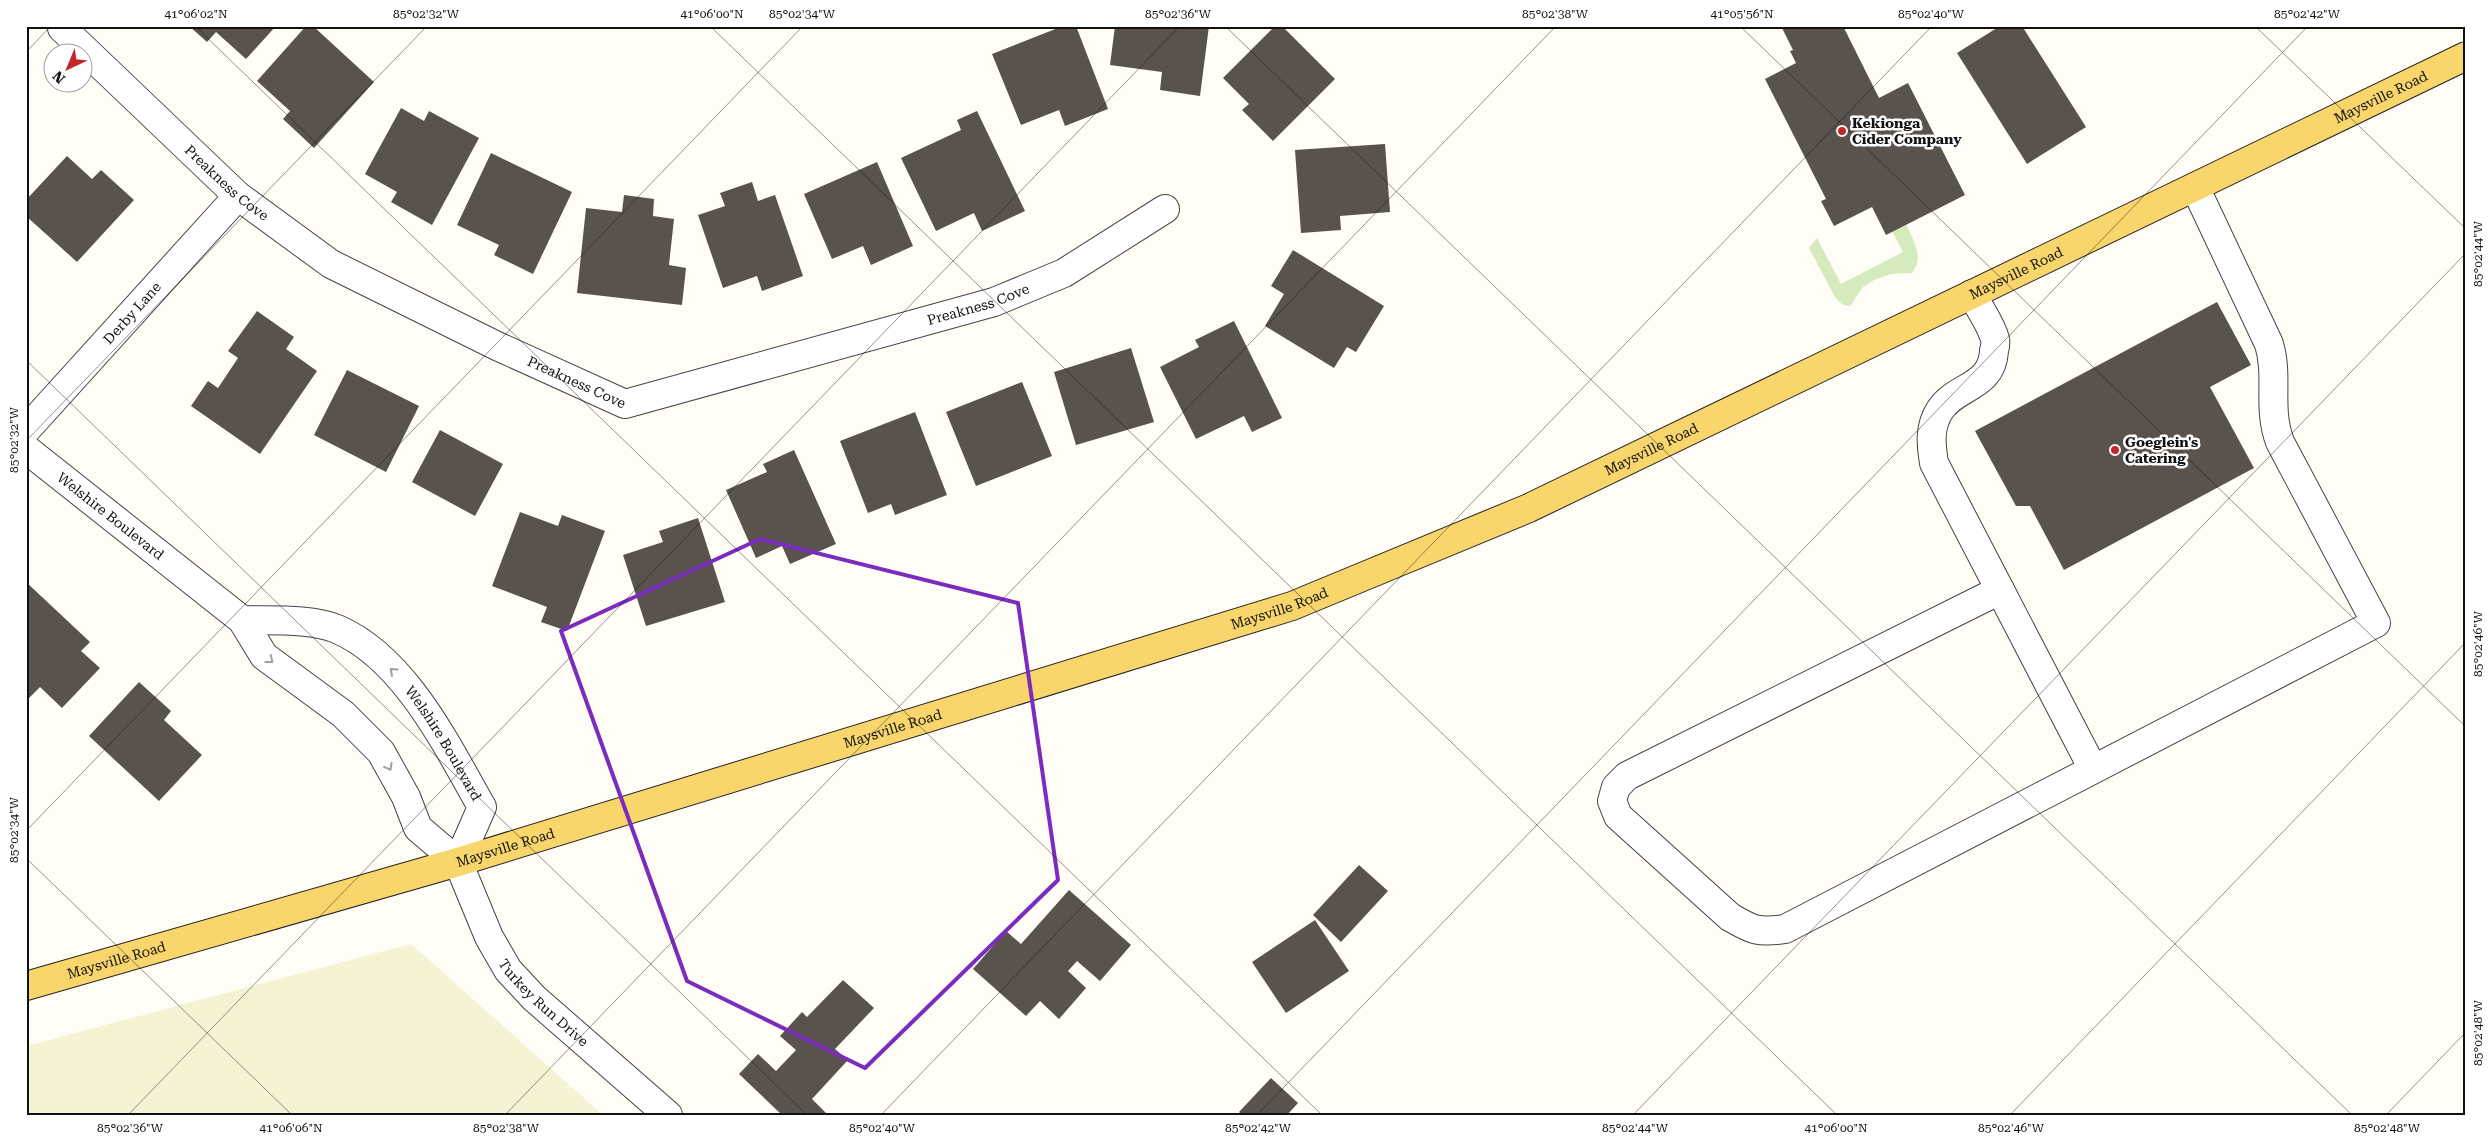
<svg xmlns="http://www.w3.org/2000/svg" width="2492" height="1141" font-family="'Roboto Serif',serif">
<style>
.farmland{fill:#f6f3d4}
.green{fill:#d5ebbd}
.building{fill:#5a524d}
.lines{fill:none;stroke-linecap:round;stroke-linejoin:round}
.minor-casing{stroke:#444;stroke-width:30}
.major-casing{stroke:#222;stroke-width:30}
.minor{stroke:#fff;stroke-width:28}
.major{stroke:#f9d66b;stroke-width:28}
.oneway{stroke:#a0a0a0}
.marked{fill:none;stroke:#7b2cbf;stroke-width:4;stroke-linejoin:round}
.ticks{fill:none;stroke:#111;stroke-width:1;stroke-opacity:0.45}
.poi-dot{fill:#c4262e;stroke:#fff;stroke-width:2}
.labels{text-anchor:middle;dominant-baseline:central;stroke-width:5;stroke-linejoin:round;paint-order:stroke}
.street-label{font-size:14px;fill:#111;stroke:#fff}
.poi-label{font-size:14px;font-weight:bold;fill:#111;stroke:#fff;text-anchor:start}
.neatline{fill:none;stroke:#111;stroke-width:2}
.ticks-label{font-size:12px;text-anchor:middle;fill:#111}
</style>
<rect width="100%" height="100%" fill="#fffdf5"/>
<!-- farmland -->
<path class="farmland" d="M411,944L603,1115H26V1046Z"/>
<!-- green -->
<path class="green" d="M1906,224C1913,240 1925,257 1912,273L1891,274L1874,280L1862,288L1851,305C1843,307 1840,303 1835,297L1809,248L1817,238L1841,284L1903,252L1892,231Z"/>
<!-- building -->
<path class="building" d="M189,26H276L246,59L216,32L207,42Z
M306,26H313L374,82L314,148L283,119L290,111L257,81Z
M1063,26H1076L1108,109L1065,126L1059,110L1021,125L992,54Z
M1115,26H1209L1200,96L1160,90L1162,72L1110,65Z
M1275,26H1282L1335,79L1273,141L1242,110L1249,104L1223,78Z
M1781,26H1843L1879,98L1908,83L1965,195L1886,235L1872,207L1834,226L1821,201L1826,199L1765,79L1796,63L1790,51L1793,50Z
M2000,26H2022L2086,127L2027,164L1957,53Z
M401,108L424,121L429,111L479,138L432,225L391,202L397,192L365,174Z
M977,111L1025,211L982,231L974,213L936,231L901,158L961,130L957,120Z
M1385,144L1390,212L1340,216L1341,230L1301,233L1295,150Z
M491,153L572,192L533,274L494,255L499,245L457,225Z
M67,156L92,179L101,170L134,200L77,262L26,216V200Z
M877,162L913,246L871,265L863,246L832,259L804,194Z
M752,182L758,201L775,195L803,276L762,291L757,276L723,288L698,215L725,206L720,193Z
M624,195L654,199L653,216L674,219L669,265L686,268L682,305L577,293L586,208L622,212Z
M1293,250L1384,306L1356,352L1347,347L1334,368L1265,326L1284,294L1271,286Z
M2217,302L2251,365L2210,387L2254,468L2064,570L2030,506H2016L1975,431Z
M257,311L294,337L286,349L317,371L260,454L191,406L208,381L218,388L238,358L228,351Z
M1234,321L1282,418L1252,432L1244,416L1196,439L1160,367L1199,347L1195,340Z
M1131,348L1154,422L1076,445L1054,372Z
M347,370L419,406L386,472L314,435Z
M1022,382L1052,456L976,486L946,412Z
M915,412L947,495L895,515L891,504L868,513L840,441Z
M440,430L503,464L475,516L412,482Z
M794,450L836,544L790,564L782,546L756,558L726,490L767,472L763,464Z
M520,512L558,526L562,515L605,531L567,631L541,622L547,607L492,586Z
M698,518L725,602L646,626L623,555L663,542L659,531Z
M26,582L90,642L81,651L100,668L62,708L40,687L26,701Z
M139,682L171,711L164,720L202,755L159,801L89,736Z
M1359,865L1388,891L1341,942L1313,915Z
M1069,890L1131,945L1100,981L1077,961L1068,971L1086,988L1059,1019L1040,1001L1026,1016L973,969L1006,931L1021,944Z
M1315,920L1349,971L1286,1013L1252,962Z
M843,980L874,1008L835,1049L848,1060L812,1099L828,1115H782L739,1074L758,1054L776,1071L796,1050L780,1036L802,1012L807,1017Z
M1271,1078L1298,1103L1287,1115H1242L1239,1112Z"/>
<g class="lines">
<!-- minor casing -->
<g class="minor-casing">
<g id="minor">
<path id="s1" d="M64,26L62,28L238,196L331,264L497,346L625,404L994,302L1064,273L1165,209"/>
<path d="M1972,294C1979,308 1991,324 1995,339C1996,342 1995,347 1994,351C1992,388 1956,385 1940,410C1929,427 1931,444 1934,463L2000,590L1627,776L1616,787L1612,801L1618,816L1730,917C1752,930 1758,933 1785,929L2376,623L2280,442C2267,408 2279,377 2269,344L2195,187"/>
<path id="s2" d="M26,430L238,196"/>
<path id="s3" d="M26,449L242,620L264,656L343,714L381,752L406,797L418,828L458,862L489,937L508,970L534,998L668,1115"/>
<path d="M2000,590L2093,769"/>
<path id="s4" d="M242,620C270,621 311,618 337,629C405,658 447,746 482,807L458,862"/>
</g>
</g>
<!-- major casing -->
<g class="major-casing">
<g id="major">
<path id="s5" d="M26,986L458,862L1292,606L1529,508L2466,56"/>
</g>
</g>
<!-- minor -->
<use href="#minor" class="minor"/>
<!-- major -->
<use href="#major" class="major"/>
</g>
<!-- one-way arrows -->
<defs><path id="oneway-chevron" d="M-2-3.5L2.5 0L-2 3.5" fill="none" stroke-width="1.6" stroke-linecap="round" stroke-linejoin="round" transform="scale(1.25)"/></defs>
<g class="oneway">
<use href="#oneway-chevron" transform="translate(270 660) rotate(38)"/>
<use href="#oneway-chevron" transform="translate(393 671) rotate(-138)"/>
<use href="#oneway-chevron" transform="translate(389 767) rotate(61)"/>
</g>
<!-- marked area -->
<path class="marked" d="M760,539L1018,603L1058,880L865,1068L687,981L561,631Z"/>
<!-- ticks -->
<path class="ticks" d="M195,26L1322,1115M710,26L1837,1115M1225,26L2352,1115M1740,26L2466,727M2255,26L2466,229M26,52L51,26M26,360L807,1115M26,441L427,26M26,831L803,26M26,858L292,1115M128,1115L1180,26M505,1115L1556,26M881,1115L1932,26M1257,1115L2308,26M1633,1115L2466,253M2010,1115L2466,642M2386,1115L2466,1032"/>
<!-- markers -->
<g class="poi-dot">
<circle cx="1842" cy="131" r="5"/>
<circle cx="2115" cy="450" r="5"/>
</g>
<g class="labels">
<!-- street labels -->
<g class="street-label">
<text stroke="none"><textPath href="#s5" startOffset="2524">Maysville Road</textPath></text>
<text stroke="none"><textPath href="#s1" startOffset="229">Preakness Cove</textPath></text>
<text stroke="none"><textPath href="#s5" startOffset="2119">Maysville Road</textPath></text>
<text stroke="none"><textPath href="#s1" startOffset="1054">Preakness Cove</textPath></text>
<text stroke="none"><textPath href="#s2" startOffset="158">Derby Lane</textPath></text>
<text stroke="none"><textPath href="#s1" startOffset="634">Preakness Cove</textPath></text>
<text stroke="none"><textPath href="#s5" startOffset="1714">Maysville Road</textPath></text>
<text stroke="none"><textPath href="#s3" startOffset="108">Welshire Boulevard</textPath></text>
<text stroke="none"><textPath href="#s5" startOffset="1309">Maysville Road</textPath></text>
<text stroke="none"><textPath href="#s5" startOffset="904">Maysville Road</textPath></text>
<text stroke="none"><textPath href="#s4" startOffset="255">Welshire Boulevard</textPath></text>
<text stroke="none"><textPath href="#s5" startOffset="499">Maysville Road</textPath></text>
<text stroke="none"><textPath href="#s5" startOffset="94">Maysville Road</textPath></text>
<text stroke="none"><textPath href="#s3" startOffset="774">Turkey Run Drive</textPath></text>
</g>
<!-- poi labels -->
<g class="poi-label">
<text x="1852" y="123">Kekionga<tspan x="1852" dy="16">Cider Company</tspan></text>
<text x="2125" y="442">Goeglein's<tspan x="2125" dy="16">Catering</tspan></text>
</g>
</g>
<!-- border -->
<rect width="2492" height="1141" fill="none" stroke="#ffffff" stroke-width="55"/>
<!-- north arrow -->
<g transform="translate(68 68) rotate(224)"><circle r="24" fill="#ffffff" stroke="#a0a0a0"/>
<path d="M0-4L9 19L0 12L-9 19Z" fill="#c4262e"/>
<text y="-8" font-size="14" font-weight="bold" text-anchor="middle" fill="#111111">N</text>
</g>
<rect x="28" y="28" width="2436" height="1086" class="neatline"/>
<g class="ticks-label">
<text x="196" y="18">41°06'02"N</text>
<text x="426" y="18">85°02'32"W</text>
<text x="712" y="18">41°06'00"N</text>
<text x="802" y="18">85°02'34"W</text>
<text x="1178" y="18">85°02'36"W</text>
<text x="1555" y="18">85°02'38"W</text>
<text x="1742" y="18">41°05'56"N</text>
<text x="1931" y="18">85°02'40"W</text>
<text x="2307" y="18">85°02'42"W</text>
<text transform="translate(2478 254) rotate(-90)" y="4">85°02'44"W</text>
<text transform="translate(14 440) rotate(-90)" y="4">85°02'32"W</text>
<text transform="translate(2478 644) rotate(-90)" y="4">85°02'46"W</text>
<text transform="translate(14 830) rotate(-90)" y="4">85°02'34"W</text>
<text transform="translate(2478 1033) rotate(-90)" y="4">85°02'48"W</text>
<text x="130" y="1132">85°02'36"W</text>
<text x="291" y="1132">41°06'06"N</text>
<text x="506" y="1132">85°02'38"W</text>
<text x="882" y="1132">85°02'40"W</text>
<text x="1258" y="1132">85°02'42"W</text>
<text x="1635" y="1132">85°02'44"W</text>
<text x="1836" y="1132">41°06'00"N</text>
<text x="2011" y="1132">85°02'46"W</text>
<text x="2387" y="1132">85°02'48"W</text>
</g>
</svg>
